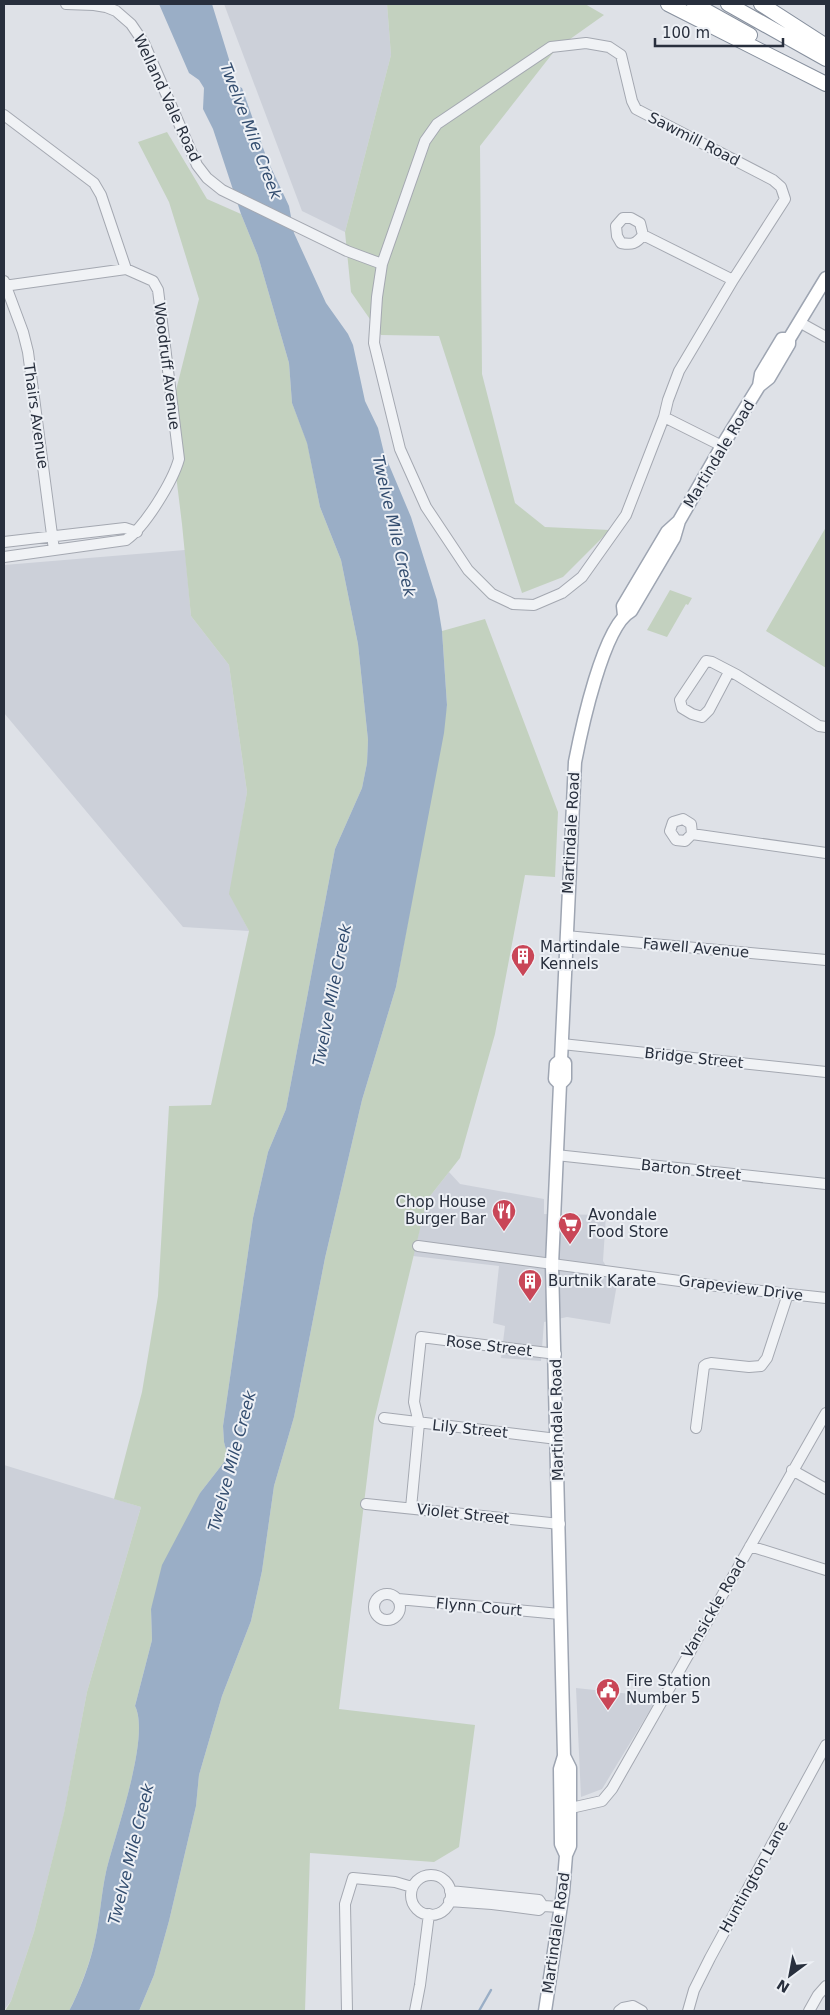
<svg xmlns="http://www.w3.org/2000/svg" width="830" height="2015" font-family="'DejaVu Sans',sans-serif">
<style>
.built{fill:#ccd0d9}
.green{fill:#c3d1bf}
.water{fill:#9aaec6}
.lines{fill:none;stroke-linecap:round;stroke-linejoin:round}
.stream{stroke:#9aaec6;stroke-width:2.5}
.minor-casing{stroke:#a4a8b1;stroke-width:12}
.major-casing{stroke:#9ea5b2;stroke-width:15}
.highway-casing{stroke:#868f9d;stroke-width:16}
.minor{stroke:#f0f2f5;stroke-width:10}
.major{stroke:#fff;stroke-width:12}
.highway{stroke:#fff;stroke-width:14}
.labels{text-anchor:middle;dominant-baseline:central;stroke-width:4;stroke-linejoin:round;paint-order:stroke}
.street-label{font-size:15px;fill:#282f3d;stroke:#edf0f5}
.poi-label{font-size:15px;fill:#282f3d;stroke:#edf0f5;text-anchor:start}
.water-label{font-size:16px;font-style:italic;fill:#334d6f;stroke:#edf0f5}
</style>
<rect width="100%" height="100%" fill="#dee1e7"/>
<!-- built -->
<path class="built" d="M224,4H387L391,55L345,232L302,211Z
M185,550L191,616L229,665L247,792L230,894L249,931L183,927L4,713V565Z
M449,1172L460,1184L544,1199V1214L606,1215L603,1261L617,1284L610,1324L567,1317L544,1322L541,1361L501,1358L505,1326L493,1323L499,1266L413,1256L427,1200Z
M4,1465L141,1507L87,1692L64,1814L34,1932L11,2001L4,2010Z
M576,1688L658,1697L602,1789L581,1797Z"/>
<!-- green -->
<path class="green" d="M387,4H585L604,15L556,49L480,146L482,374L515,503L545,527L610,530L563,577L522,593L439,336L381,335L351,292L345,232L391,55Z
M167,132L207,199L241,214L258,256L289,363L292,403L307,442L320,507L341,560L358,644L368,740L367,763L362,788L335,849L286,1109L268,1152L253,1218L223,1426L224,1442L228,1457L200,1493L151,1609L152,1640L135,1706C151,1737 114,1837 106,1872C101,1895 100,1918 95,1940C91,1960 79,1993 69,2011H5L11,2001L34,1932L64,1813L87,1692L141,1507L114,1499L142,1392L158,1296L169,1106L211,1105L249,931L229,894L247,792L229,665L191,616L182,524L169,418L199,299L169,202L138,142Z
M826,527V668L766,631Z
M670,590L692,598L688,605L686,604L667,637L647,630Z
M485,619L558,812L555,877L525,875L495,1034L460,1158L427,1200L374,1421L339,1709L475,1725L459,1847L434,1862L310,1853L305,2011H139L154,1975L169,1921L196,1806L199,1775L222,1696L251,1621L262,1571L274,1486L294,1417L325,1258L362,1100L396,987L447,705L442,631Z"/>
<!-- water -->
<path class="water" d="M159,4H212L232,69L230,70L236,85L242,88L267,159L289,206L294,233L326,303L348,334L353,345L365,401L378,428L384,453L411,517L437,600L442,631L447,705L444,733L396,987L362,1100L325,1258L294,1417L274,1486L262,1571L251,1621L222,1696L199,1775L196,1806L169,1921L154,1975L139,2011H69C79,1993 91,1961 95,1940C100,1918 101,1895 106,1872C114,1837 151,1737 135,1706L152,1640L151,1609L162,1565L200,1493L228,1457L224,1442L223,1426L253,1218L268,1152L286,1109L335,849L362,788L367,763L368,740L358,644L341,560L320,507L307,443L292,403L289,363L258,256L241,214L213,129L203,109L204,88L199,80L189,73Z"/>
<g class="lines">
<!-- stream -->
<path class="stream" d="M479,2011L491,1990"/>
<!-- minor casing -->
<g class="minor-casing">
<path id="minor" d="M66,4L94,5L106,7L116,11L131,24L144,43L197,165L207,178L222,190L347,251L382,264
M586,43L609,47L621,55L632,101L636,109L773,180L781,187L785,199L733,280L679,371L668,400L664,417L626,515L582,577L562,593L534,605L513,604L492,594L468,570L426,507L400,449L374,343L377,297L382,264L425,141L437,124L551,47Z
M4,115L94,183L101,195L126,269
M643,235C636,244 632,245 621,243L617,236L616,226L623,218H631L640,223L643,235L733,280
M4,281L23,332L28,352L54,550
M4,286L126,269L153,281L158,290L179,459C173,481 145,527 126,540L4,557
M799,322L826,337
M664,417L722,446
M4,542L125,528L137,532
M729,672L709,710L702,717L692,714L682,708L680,700L706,661L712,662L737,675L819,726L826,727
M683,819L691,824L692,834L685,841L676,840L670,831L673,822Z
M692,834L826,853
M566,936L826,960
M562,1044L826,1072
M556,1155L826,1184
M418,1246L717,1286L826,1298
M384,1418L557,1439
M696,1428L704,1366L707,1364L711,1363L749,1367L761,1366L767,1358L788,1294
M792,1470L826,1489
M366,1504L560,1524
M411,1508L419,1423L414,1402L421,1337L556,1354
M750,1546L826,1570
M374 1607a13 13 0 1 1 26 0a13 13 0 1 1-26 0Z
M398,1599L560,1614
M571,1808L602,1801L612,1789L826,1413
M411 1895a20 20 0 1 1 40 0a20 20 0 1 1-40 0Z
M450,1891L539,1900L543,1906
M449,1901L492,1904L539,1910L543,1906L560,1907
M347,2011L345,1904L353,1878L395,1882L412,1887
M415,2011L420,1985L429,1914
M619,2011L623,2008L633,2006L642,2011
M688,2011L694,1990L710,1958L826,1745
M809,2011L818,1995L826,1986"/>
</g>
<!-- major casing -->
<g class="major-casing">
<path id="major" d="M759,386L761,374L782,339H789
M624,615L623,606L667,532L678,522
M561,1060L565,1063V1079L560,1084L552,1265L564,1756L560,1769L561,1844L566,1855
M560,1084L555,1079L556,1064L561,1060L575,762C581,731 603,626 631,611L674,538L679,521L722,446L759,386L769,378L789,344V339L826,278
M545,2011L563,1892L566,1855L570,1846V1768L564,1756"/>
</g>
<!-- highway casing -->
<g class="highway-casing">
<path id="highway" d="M668,4L826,84
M694,4L750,35
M728,4L826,59
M761,4L826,46"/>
</g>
<!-- minor -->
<use href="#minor" class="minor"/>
<!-- major -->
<use href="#major" class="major"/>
<!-- highway -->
<use href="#highway" class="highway"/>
</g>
<!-- icons -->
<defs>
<g id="building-pin" transform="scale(1.25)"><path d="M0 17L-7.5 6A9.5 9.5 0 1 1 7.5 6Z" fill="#c94657" stroke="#edf0f5"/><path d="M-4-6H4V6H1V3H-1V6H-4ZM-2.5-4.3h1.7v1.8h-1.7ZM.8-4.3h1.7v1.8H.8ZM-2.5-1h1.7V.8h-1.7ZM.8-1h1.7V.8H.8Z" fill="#fff"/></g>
<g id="restaurant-pin" transform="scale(1.25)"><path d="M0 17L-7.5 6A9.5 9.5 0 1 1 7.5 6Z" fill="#c94657" stroke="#edf0f5"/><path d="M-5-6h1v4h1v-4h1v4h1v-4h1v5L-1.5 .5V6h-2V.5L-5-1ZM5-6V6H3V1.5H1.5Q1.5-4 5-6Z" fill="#fff"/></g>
<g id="supermarket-pin" transform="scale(1.25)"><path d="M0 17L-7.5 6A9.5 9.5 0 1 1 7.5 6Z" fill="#c94657" stroke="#edf0f5"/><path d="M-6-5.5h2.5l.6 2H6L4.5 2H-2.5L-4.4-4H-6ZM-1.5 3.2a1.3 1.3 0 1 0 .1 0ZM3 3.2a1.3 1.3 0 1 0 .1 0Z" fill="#fff"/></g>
<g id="civic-pin" transform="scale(1.25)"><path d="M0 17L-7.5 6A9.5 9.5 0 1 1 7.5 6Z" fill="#c94657" stroke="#edf0f5"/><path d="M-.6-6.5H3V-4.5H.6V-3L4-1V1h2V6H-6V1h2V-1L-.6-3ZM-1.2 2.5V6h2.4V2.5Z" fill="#fff"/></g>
</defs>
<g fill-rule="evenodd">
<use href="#building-pin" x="523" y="956"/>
<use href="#restaurant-pin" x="504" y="1211"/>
<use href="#supermarket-pin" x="570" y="1224"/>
<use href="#building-pin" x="530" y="1281"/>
<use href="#civic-pin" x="608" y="1690"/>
</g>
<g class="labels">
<!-- street labels -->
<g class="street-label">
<text transform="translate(167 98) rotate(65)">Welland Vale Road</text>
<text transform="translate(694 139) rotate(27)">Sawmill Road</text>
<text transform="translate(167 366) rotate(83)">Woodruff Avenue</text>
<text transform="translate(36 416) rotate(82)">Thairs Avenue</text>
<text transform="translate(719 454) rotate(-59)">Martindale Road</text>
<text transform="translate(571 833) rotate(-87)">Martindale Road</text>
<text transform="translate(696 948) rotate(5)">Fawell Avenue</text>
<text transform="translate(694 1058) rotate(6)">Bridge Street</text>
<text transform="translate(691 1170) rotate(6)">Barton Street</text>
<text transform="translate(741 1288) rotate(7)">Grapeview Drive</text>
<text transform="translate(489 1346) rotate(7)">Rose Street</text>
<text transform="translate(557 1420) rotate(-91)">Martindale Road</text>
<text transform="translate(470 1429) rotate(6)">Lily Street</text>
<text transform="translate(463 1514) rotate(6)">Violet Street</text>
<text transform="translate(479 1607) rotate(5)">Flynn Court</text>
<text transform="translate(714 1608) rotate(-60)">Vansickle Road</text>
<text transform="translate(754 1877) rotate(-61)">Huntington Lane</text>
<text transform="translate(556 1933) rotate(-82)">Martindale Road</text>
</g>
<!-- poi labels -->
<g class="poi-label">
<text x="540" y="947">Martindale<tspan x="540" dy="17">Kennels</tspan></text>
<text x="486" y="1202" text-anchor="end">Chop House<tspan x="486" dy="17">Burger Bar</tspan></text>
<text x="588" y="1215">Avondale<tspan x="588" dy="17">Food Store</tspan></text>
<text x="548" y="1281">Burtnik Karate</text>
<text x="626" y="1681">Fire Station<tspan x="626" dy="17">Number 5</tspan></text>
</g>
<!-- water labels -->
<g class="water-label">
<text transform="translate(251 131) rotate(69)">Twelve Mile Creek</text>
<text transform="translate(394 526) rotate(77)">Twelve Mile Creek</text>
<text transform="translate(332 995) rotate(-79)">Twelve Mile Creek</text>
<text transform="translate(232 1461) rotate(-75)">Twelve Mile Creek</text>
<text transform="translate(131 1854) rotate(-76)">Twelve Mile Creek</text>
</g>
</g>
<!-- border -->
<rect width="830" height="2015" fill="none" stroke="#282f3d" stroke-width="10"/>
<!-- north arrow -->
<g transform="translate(790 1975) rotate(212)" stroke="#edf0f5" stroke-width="4" paint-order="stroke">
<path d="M0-4L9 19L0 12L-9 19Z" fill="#282f3d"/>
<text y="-8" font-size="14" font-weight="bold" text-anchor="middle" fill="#282f3d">N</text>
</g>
<!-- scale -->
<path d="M655 38v8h128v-8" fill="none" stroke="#282f3d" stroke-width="2.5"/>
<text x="662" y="38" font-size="15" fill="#282f3d" stroke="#edf0f5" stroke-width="4" paint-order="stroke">100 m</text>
</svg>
